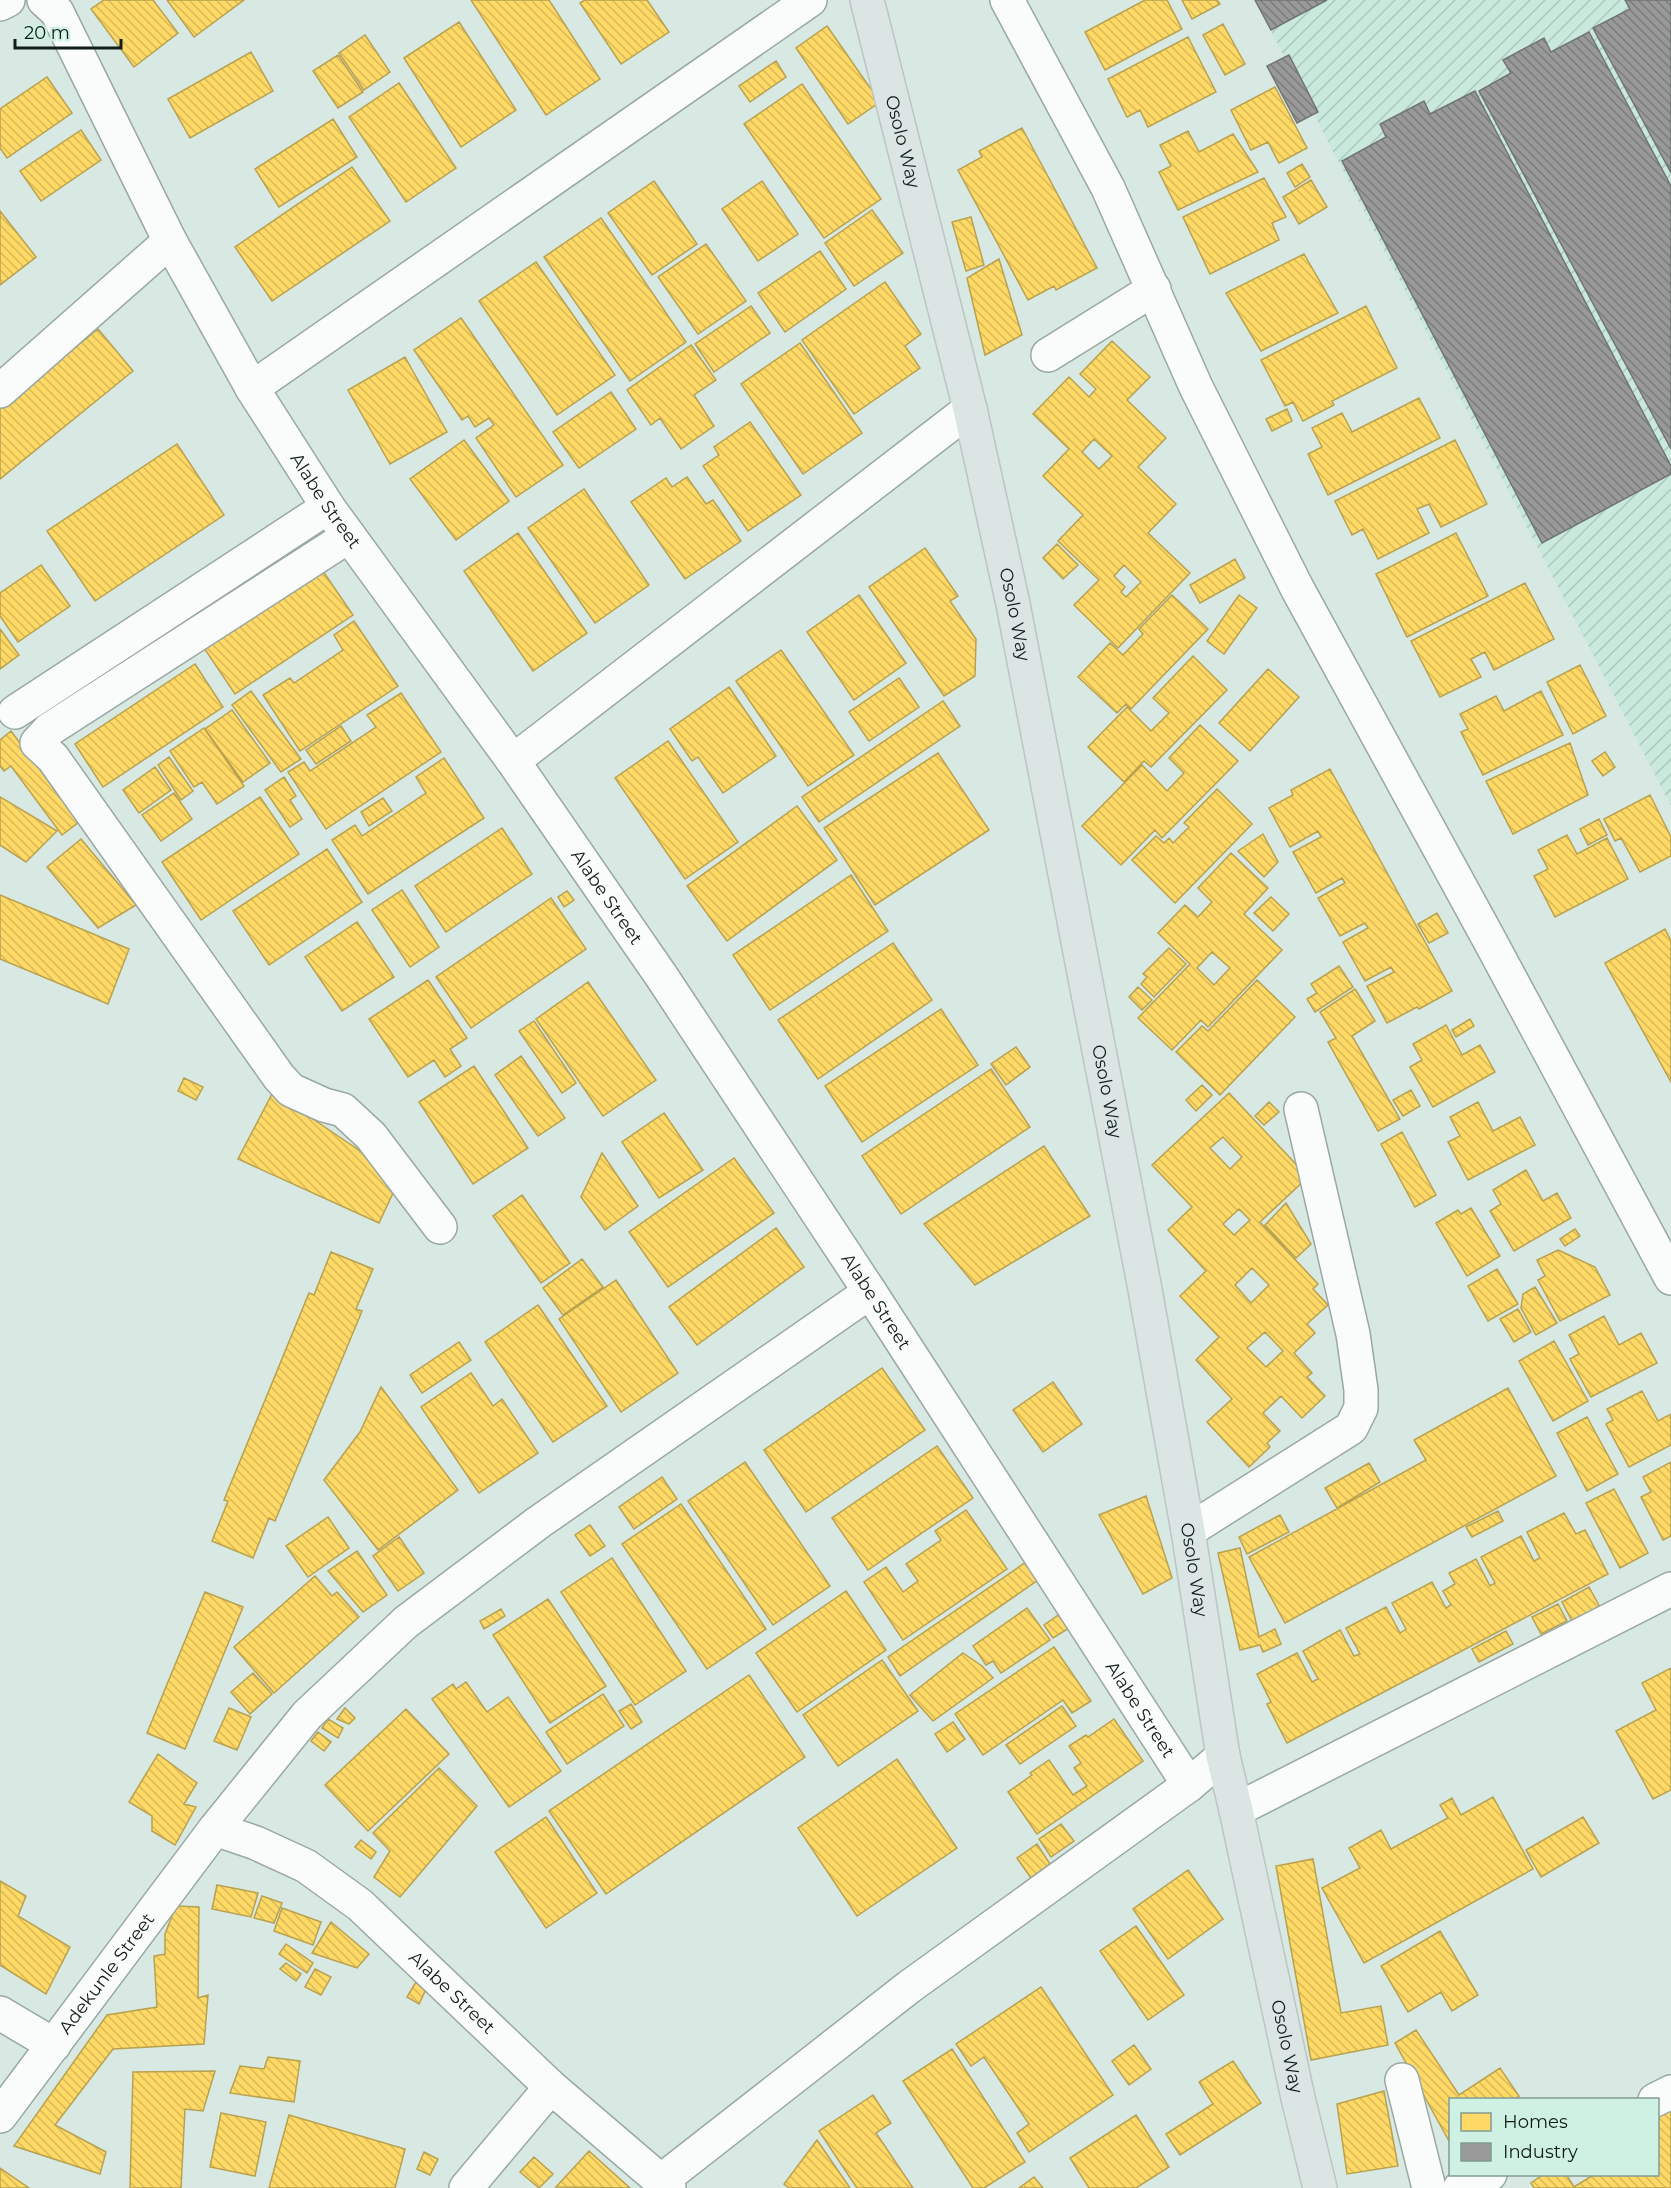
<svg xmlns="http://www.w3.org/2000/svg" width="1671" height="2188" font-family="Montserrat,sans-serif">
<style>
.industrial{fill:url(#industrial-furrows)}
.homes{fill:url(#homes-back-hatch);stroke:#b8a14f;stroke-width:1.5;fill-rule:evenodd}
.industry{fill:url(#industry-back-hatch);stroke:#707472;stroke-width:1.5}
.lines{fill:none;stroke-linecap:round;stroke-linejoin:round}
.minor-casing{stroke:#9aa8a3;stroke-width:36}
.major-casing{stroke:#bdc5c2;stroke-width:36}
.minor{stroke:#f9fcfb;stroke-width:33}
.major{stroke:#dae5e4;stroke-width:33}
.labels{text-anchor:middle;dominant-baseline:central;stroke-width:6;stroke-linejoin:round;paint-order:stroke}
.street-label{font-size:18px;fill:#111d18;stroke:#cff1e3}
</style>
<defs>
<pattern id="industrial-furrows" width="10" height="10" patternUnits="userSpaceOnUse" patternTransform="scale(1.5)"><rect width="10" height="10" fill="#cae9dd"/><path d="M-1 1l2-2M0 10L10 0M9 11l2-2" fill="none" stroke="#acc7bd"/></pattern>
<pattern id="homes-back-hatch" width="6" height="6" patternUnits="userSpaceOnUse" patternTransform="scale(1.5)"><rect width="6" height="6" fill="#ffd966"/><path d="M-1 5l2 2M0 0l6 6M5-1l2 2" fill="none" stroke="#daba58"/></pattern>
<pattern id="industry-back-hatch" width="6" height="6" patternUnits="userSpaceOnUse" patternTransform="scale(1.5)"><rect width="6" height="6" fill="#999"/><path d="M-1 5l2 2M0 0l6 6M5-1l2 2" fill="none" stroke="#7b7c7c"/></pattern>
</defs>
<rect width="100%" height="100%" fill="#d7e9e2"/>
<!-- industrial -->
<path class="industrial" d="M1255,0H1671V806Z"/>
<!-- homes -->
<path class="homes" d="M104,0H153L178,33L134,67L91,9Z
M167,0H244L194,37Z
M471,0H549L600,79L546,115Z
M585,0H647L669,32L621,64L580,3Z
M1145,0H1167L1182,29L1105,70L1085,32Z
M1182,0H1217L1220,4L1192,19Z
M459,22L516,110L461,147L404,58Z
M1223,24L1245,64L1225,75L1203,35Z
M827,26L880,102L848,124L796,48Z
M365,35L390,72L364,90L339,53Z
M1188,37L1216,92L1148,127L1140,110L1127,117L1108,79Z
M251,52L273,91L190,138L168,99Z
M338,55L363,92L338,108L313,71Z
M776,61L786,77L750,102L739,86Z
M47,77L72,113L7,158L0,148V109Z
M399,83L456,168L406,202L349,117Z
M802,84L881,199L824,238L744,124Z
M1275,87L1307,148L1279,163L1268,142L1251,150L1231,110Z
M333,119L357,157L279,207L255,169Z
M1022,128L1097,268L1056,290L1054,286L1028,300L958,170L982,157L979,151Z
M81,130L101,160L41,201L20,171Z
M1188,131L1199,152L1233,134L1258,172L1178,210L1159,172L1171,166L1160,145Z
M1302,164L1310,177L1295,187L1287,173Z
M352,167L390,221L272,301L235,247Z
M1264,178L1286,217L1272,223L1279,240L1210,274L1183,217Z
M1311,180L1327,207L1299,224L1283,197Z
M654,181L697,244L652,275L608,213Z
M762,181L798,234L758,261L722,209Z
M872,210L903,253L854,286L825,243Z
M0,211L36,257L0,285Z
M971,217L984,265L966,271L952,222Z
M601,218L686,342L630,381L544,257Z
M706,244L746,301L698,334L658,277Z
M820,251L846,289L785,332L758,293Z
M1304,254L1338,313L1261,351L1226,293Z
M999,259L1022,335L985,355L967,278Z
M536,262L615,375L557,415L479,301Z
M885,282L921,334L905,346L920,368L854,414L802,340Z
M751,306L770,333L714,372L695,344Z
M1366,306L1397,368L1332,401L1334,405L1303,421L1293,402L1285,406L1261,360Z
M461,318L563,465L516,497L476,438L494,425L489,418L475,427L468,416L462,420L414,350Z
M98,329L133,371L0,479V408Z
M1112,341L1150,377L1127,400L1166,438L1138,467L1176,504L1148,533L1190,573L1118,648L1074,605L1099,580L1058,541L1083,515L1043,476L1069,449L1033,414L1069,377L1089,397L1096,389L1080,374ZM1094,439L1112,456L1099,469L1082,452ZM1124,565L1141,582L1126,597L1121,592L1125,587L1114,576Z
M800,343L862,433L803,474L741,384Z
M691,345L716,380L694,395L714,426L681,449L660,418L651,425L627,390Z
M405,357L447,432L390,464L348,390Z
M611,392L636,429L579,468L553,432Z
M1419,398L1440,438L1328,495L1308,454L1322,447L1312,428L1342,413L1352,432Z
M1287,409L1292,421L1272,431L1266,419Z
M750,422L801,495L748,531L703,466L719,455L714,447Z
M464,440L509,501L456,540L410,479Z
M1455,440L1487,504L1441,527L1429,504L1417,509L1429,533L1378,559L1363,529L1352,535L1335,501Z
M177,444L224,515L95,601L47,531Z
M687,477L706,504L713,500L741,541L685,579L631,502L666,478L672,487Z
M584,489L649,585L595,623L528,528Z
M518,533L587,633L533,671L464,571Z
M1456,533L1488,596L1407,637L1376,574Z
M1057,544L1078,565L1063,579L1043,558Z
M925,548L958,596L950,601L976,639L975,676L944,696L869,587Z
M1235,559L1245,578L1200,603L1190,585Z
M318,564L353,615L235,694L200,642Z
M41,565L70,606L18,642L0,616V593Z
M1525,583L1554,639L1494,670L1485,652L1471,659L1481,677L1440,697L1411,641Z
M859,595L906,663L854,700L807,632Z
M1172,595L1208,629L1131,709L1126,704L1117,713L1078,677L1110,643L1123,655L1143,634L1139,629Z
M1239,595L1257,608L1224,654L1207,641Z
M354,621L398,686L300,751L263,695L290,678L294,683L343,650L334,635Z
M0,629L19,655L0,669Z
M781,650L854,755L808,786L736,681Z
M1193,656L1227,690L1151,767L1144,761L1124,782L1088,747L1127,707L1151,731L1169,713L1153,698Z
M195,664L223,707L103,787L75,744Z
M1580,665L1606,716L1573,734L1547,682Z
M1268,669L1299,697L1250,751L1219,723Z
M899,678L919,707L869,741L849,712Z
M729,687L776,756L723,793L698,757L692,761L670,729Z
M251,691L301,759L281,772L232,705Z
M1541,691L1563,735L1483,775L1461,732L1468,729L1460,714L1496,696L1504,711Z
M401,693L441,752L326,829L288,772L304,762L310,771L376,727L367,715Z
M943,701L960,726L819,822L802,797Z
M232,710L270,763L243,782L205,729Z
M1200,725L1238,761L1162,838L1155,830L1121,865L1082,826L1142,765L1167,791L1184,773L1169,758Z
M341,726L351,741L316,764L306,750Z
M204,728L244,786L217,804L202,782L194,787L170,751Z
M11,731L79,822L62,835L11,766L4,771L0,766V740Z
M668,741L738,842L685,879L615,778Z
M1570,743L1588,795L1513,834L1486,781Z
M1605,752L1615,767L1603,776L1592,761Z
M938,753L989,830L875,905L824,828Z
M169,757L193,791L181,800L158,765Z
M444,758L484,818L368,894L332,840L355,825L362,836L426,793L416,777Z
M155,767L171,790L139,813L123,790Z
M1330,769L1452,991L1419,1009L1417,1007L1387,1023L1367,986L1394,972L1391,967L1365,981L1343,942L1368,928L1365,923L1340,936L1318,898L1345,883L1342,878L1316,893L1293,852L1321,837L1318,831L1290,847L1269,808L1293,795L1291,790Z
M284,777L296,796L290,800L302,819L290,827L265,790Z
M1217,789L1252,824L1175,903L1132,860L1156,836L1164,843L1169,838L1173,843L1189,827L1184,823Z
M174,793L192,819L161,841L142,815Z
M1650,795L1671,837V856L1640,872L1621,838L1615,841L1604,819Z
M0,797L57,831L26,862L0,845Z
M260,797L299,854L201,920L162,862Z
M383,798L392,811L369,826L361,812Z
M797,806L837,860L727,941L687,886Z
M1599,819L1607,835L1588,845L1580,829Z
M502,828L532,874L446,932L415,886Z
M1263,834L1278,862L1264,877L1238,851Z
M1567,835L1577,854L1607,838L1628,879L1555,917L1534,876L1548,869L1538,850Z
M81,839L136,905L98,928L47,867Z
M327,849L362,902L269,965L233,911Z
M1231,853L1268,888L1244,914L1282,950L1208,1027L1201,1020L1172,1050L1138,1018L1190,964L1158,933L1185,905L1198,917L1212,902L1198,888ZM1212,952L1230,968L1214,985L1197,968Z
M851,875L888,931L770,1010L733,955Z
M402,890L439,947L410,967L372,910Z
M567,891L574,900L564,907L558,897Z
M0,895L129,949L108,1004L0,959Z
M1271,897L1289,914L1273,931L1254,913Z
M551,898L586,949L471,1028L436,977Z
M1437,913L1448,933L1429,943L1418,924Z
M357,922L394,977L342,1011L305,957Z
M1665,929L1671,941V1082L1605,963Z
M893,943L932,1000L818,1079L778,1020Z
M1169,948L1186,964L1154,997L1141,984L1147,977L1143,974Z
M1339,966L1353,987L1315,1012L1307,999L1317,993L1311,984Z
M428,980L467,1038L450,1049L461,1066L445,1077L434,1060L408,1077L369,1019Z
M1257,980L1295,1017L1220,1095L1176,1052L1202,1026L1208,1031Z
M588,982L656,1080L603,1116L536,1019Z
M1138,987L1152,1000L1142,1010L1129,997Z
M1355,989L1375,1021L1352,1036L1400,1119L1378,1131L1328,1042L1336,1038L1320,1012Z
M941,1009L978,1065L862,1142L825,1086Z
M1470,1019L1474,1026L1456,1037L1452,1030Z
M534,1021L576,1083L562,1093L519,1031Z
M1446,1025L1462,1055L1480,1045L1495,1072L1433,1107L1410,1067L1422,1060L1413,1044Z
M1016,1047L1030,1067L1006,1085L991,1064Z
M521,1056L565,1118L538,1136L495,1075Z
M474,1066L528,1148L473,1184L419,1102Z
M991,1069L1030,1127L901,1214L862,1156Z
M184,1078L203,1087L196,1100L178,1091Z
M1202,1085L1212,1095L1196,1111L1186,1100Z
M1411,1090L1420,1106L1403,1116L1393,1100Z
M273,1092L400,1178L379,1223L238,1159Z
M1229,1093L1308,1177L1260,1222L1318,1284L1313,1289L1328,1305L1307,1324L1315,1333L1294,1353L1312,1373L1307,1377L1325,1396L1302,1418L1281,1396L1263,1413L1280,1431L1267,1443L1270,1447L1249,1467L1207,1422L1232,1399L1196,1360L1219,1337L1180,1296L1206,1271L1168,1230L1192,1207L1152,1165ZM1223,1137L1242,1157L1230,1169L1210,1148ZM1239,1209L1250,1220L1234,1235L1223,1224ZM1252,1268L1269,1285L1251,1303L1235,1285ZM1265,1332L1283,1351L1266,1367L1247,1348Z
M1269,1102L1279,1112L1264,1125L1255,1116Z
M1478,1102L1493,1131L1520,1117L1535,1145L1468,1180L1448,1142L1460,1136L1450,1117Z
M664,1113L703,1170L659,1198L622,1142Z
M1402,1132L1436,1195L1415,1207L1381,1144Z
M1044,1146L1090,1216L975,1285L924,1224Z
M602,1153L638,1206L605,1230L581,1197Z
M734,1158L774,1213L668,1287L629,1232Z
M1526,1170L1543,1201L1557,1193L1571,1218L1514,1251L1490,1211L1501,1204L1493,1190Z
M522,1195L570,1263L541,1283L493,1216Z
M1286,1203L1311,1244L1296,1258L1265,1225Z
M1471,1208L1500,1256L1467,1276L1436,1223L1458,1210L1461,1214Z
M776,1228L804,1267L697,1345L669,1307Z
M1575,1229L1580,1236L1565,1246L1560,1239Z
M1558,1250L1595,1267L1610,1295L1560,1321L1538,1280L1545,1276L1537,1260Z
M331,1252L373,1269L356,1309L362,1311L275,1521L269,1518L253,1558L212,1541L228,1501L224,1500L309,1293L314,1295Z
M582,1259L603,1287L563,1315L543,1288Z
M1497,1269L1518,1304L1488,1321L1468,1286Z
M616,1280L678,1373L621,1412L559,1319Z
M1535,1287L1557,1323L1536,1335L1521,1308L1523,1294Z
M538,1305L607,1406L553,1442L485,1342Z
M1518,1309L1531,1332L1514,1342L1500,1319Z
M1604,1316L1619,1345L1641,1333L1657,1363L1591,1397L1570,1359L1579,1354L1569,1335Z
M1554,1341L1588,1401L1553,1421L1519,1361Z
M459,1342L471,1360L422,1393L410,1375Z
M882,1368L925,1430L806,1512L764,1450Z
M471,1373L493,1406L502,1399L538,1453L479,1493L421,1407Z
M1053,1382L1082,1424L1043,1452L1013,1410Z
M381,1387L458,1490L378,1550L324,1480L360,1432Z
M1508,1388L1556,1476L1285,1623L1249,1557L1426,1460L1414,1440Z
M1642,1391L1658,1421L1671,1414V1445L1629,1467L1606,1424L1613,1420L1607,1409Z
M1587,1417L1618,1474L1587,1491L1557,1433Z
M937,1446L973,1498L868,1570L832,1518Z
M745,1462L830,1586L773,1625L688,1501Z
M1671,1462V1536L1663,1540L1641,1497L1651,1492L1643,1477Z
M1369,1463L1380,1482L1337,1508L1325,1488Z
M662,1477L677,1499L634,1529L619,1507Z
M1614,1489L1648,1553L1620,1568L1586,1503Z
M1146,1496L1172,1578L1143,1594L1099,1515Z
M681,1504L766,1629L707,1669L622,1544Z
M966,1510L1007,1569L903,1640L864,1582L886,1567L903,1592L918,1581L906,1564L941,1540L935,1531Z
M1498,1511L1503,1521L1472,1537L1466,1527Z
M1564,1513L1576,1534L1585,1530L1608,1574L1287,1743L1267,1704L1271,1702L1257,1674L1297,1653L1312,1682L1318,1679L1303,1651L1340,1630L1354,1656L1360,1654L1346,1628L1386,1607L1400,1633L1406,1629L1392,1603L1432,1582L1446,1608L1451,1605L1443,1591L1455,1584L1449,1573L1476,1559L1490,1586L1495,1583L1481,1557L1521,1536L1534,1561L1540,1558L1527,1532Z
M1280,1515L1289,1532L1247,1554L1239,1537Z
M328,1517L349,1548L308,1577L286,1546Z
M590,1525L605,1546L590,1556L575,1535Z
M399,1537L424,1573L398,1591L373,1556Z
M1240,1548L1259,1637L1275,1629L1281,1644L1263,1652L1260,1645L1240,1650L1218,1553Z
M357,1551L387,1595L363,1612L328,1571Z
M612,1558L686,1671L635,1705L561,1592Z
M1029,1560L1041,1578L900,1676L888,1657Z
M315,1576L332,1596L337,1592L359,1617L274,1693L234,1647Z
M1589,1587L1601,1609L1573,1623L1562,1602Z
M846,1591L886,1650L797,1712L756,1653Z
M205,1592L243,1607L185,1749L147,1733Z
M548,1599L606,1686L550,1723L493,1635Z
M1558,1604L1567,1621L1541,1634L1532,1617Z
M1027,1608L1050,1640L1001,1673L993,1661L986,1665L973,1646Z
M501,1609L505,1616L484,1629L480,1621Z
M1064,1611L1074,1625L1053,1638L1044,1625Z
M1506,1631L1513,1644L1479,1662L1472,1649Z
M1054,1647L1091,1701L1072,1713L1063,1700L983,1755L955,1714Z
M963,1653L982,1666L993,1678L933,1721L910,1695Z
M882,1660L918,1711L838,1766L803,1715Z
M1671,1668V1790L1653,1799L1616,1731L1656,1710L1642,1683Z
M253,1673L272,1694L250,1714L231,1692Z
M749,1675L805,1757L606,1894L549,1811Z
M466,1682L487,1712L508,1697L561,1771L509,1807L432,1699L453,1684L456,1689Z
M603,1694L624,1726L567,1764L546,1732Z
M631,1704L642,1722L631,1729L619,1711Z
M1062,1706L1076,1726L1020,1764L1006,1745Z
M229,1708L251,1717L237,1750L214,1741Z
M345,1708L355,1718L349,1724L337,1719Z
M406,1709L449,1754L368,1831L325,1785Z
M328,1719L343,1728L338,1738L322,1728Z
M1114,1719L1143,1761L1037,1834L1008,1792L1032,1775L1030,1773L1049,1760L1073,1795L1087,1786L1074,1768L1081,1763L1069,1746L1086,1735L1088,1737Z
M953,1722L965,1739L947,1752L935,1734Z
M318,1732L331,1742L324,1751L311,1741Z
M158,1754L197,1783L184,1804L196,1807L175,1845L152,1831V1816L129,1802Z
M897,1759L957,1848L857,1916L798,1828Z
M439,1768L477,1806L400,1897L374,1877L390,1851L373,1833Z
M1493,1797L1533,1869L1364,1963L1322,1888L1360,1868L1349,1848L1381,1830L1391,1849L1448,1818L1440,1805L1452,1798L1461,1815Z
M546,1817L597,1893L546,1928L495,1852Z
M1583,1817L1599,1843L1541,1877L1526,1850Z
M1061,1824L1074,1841L1051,1857L1039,1839Z
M361,1840L376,1852L371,1859L355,1847Z
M1037,1844L1050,1864L1031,1878L1017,1858Z
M1313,1859L1341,2013L1381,2006L1388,2045L1311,2060L1276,1866Z
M1188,1870L1223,1919L1168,1959L1133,1909Z
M0,1881L26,1896L18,1916L70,1947L46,1994L0,1965Z
M217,1885L258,1893L251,1917L212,1909Z
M262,1896L282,1903L274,1923L254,1918Z
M176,1906L199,1907L198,1998L208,1995L204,2044L113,2049L55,2125L106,2152L100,2174L14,2146L107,2015L157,2007L154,1956L165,1954V1934Z
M282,1908L321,1922L313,1945L274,1931Z
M331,1922L369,1954L357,1968L312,1953Z
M1136,1926L1184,1995L1148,2020L1100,1951Z
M1440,1931L1478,1995L1452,2011L1441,1992L1408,2012L1381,1966Z
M286,1944L313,1963L307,1973L279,1954Z
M286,1963L301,1974L296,1981L280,1969Z
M315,1969L331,1977L321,1995L305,1987Z
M416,1982L427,1987L419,2004L407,1997Z
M1041,1987L1113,2095L1029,2152L1017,2133L1029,2124L984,2057L971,2066L956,2044Z
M1416,2030L1459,2095L1500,2068L1519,2096L1513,2100H1450L1449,2141L1395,2043Z
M1134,2045L1151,2069L1129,2085L1112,2061Z
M952,2049L1025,2162L984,2188H973L903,2081Z
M268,2057L300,2061L294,2102L230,2093L240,2066L264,2069Z
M1233,2061L1261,2103L1180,2155L1166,2134L1213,2104L1199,2082Z
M215,2071L203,2111L185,2109L181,2188H130L133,2072Z
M1384,2091L1398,2166L1347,2174L1337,2104Z
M873,2095L891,2123L876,2133L913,2188H857L819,2131Z
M1671,2104V2188H1534L1531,2183L1544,2174H1566L1574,2187L1595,2174H1658V2112Z
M221,2113L266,2122L255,2176L210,2167Z
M289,2115L405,2149L395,2188H269Z
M1136,2115L1169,2167L1136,2188H1089L1070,2158Z
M817,2140L850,2188H789L784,2184Z
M589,2151L630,2188L556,2187Z
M424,2152L438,2159L430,2175L417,2169Z
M534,2157L553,2174L539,2188L520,2172Z
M0,2168L29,2188H0Z
M1034,2177L1043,2188H1019Z"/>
<!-- industry -->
<path class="industry" d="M1255,0H1327L1271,30Z
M1625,0H1671V173L1593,28L1630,9Z
M1589,32L1671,186V449L1479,91L1511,73L1503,60L1544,38L1551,52Z
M1289,55L1318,112L1297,123L1267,66Z
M1475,91L1671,466V474L1542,543L1342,161L1386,137L1380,124L1424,101L1430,114Z"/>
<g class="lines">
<!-- minor casing -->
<g class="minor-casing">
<g id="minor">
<path id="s1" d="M44,0L57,12L170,241L252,388L328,507L513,761L662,977L870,1292L1189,1785"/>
<path d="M1007,0L1108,188L1196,387L1297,588L1490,941L1671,1278"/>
<path d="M0,4L8,0"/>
<path d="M1048,355L1154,289"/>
<path d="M252,388L810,0"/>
<path d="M0,391L170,241"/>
<path d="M349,536L50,729L37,743L53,758L279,1077L291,1090L324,1105L343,1110L371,1136L440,1227"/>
<path d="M15,712L328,507"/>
<path d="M513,761L970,409"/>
<path d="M1188,1531L1351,1428L1361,1408V1390L1353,1334L1301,1109"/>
<path d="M1236,1810L1671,1589"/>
<path id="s2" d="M215,1829L256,1843L306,1866L360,1905L551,2087L669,2188"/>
<path d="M0,2013L54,2045"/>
<path d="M1402,2080L1429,2188"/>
<path d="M1655,2100L1671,2092"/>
<path id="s3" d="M0,2116L215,1829L307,1715L406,1622L539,1522L870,1292"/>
<path d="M661,2181L909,1987L1189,1785L1223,1756"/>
<path d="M466,2188L551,2087"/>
<path d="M1460,2188L1490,2174"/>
</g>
</g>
<!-- major casing -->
<g class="major-casing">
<g id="major">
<path id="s4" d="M867,0L970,409L1013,604L1144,1284L1188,1531L1223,1756L1236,1810L1298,2098L1320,2188"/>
</g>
</g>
<!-- minor -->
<use href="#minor" class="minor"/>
<!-- major -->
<use href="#major" class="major"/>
</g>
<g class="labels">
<!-- street labels -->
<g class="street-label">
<text stroke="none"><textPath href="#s4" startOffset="146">Osolo Way</textPath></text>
<text stroke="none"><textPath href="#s1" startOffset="576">Alabe Street</textPath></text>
<text stroke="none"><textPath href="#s4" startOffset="632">Osolo Way</textPath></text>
<text stroke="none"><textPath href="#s1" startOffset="1062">Alabe Street</textPath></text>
<text stroke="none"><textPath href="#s4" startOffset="1118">Osolo Way</textPath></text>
<text stroke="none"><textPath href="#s1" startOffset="1548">Alabe Street</textPath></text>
<text stroke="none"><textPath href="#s4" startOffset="1604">Osolo Way</textPath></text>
<text stroke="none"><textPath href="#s1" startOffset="2034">Alabe Street</textPath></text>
<text stroke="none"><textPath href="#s3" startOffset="178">Adekunle Street</textPath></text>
<text stroke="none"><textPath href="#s2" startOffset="292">Alabe Street</textPath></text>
<text stroke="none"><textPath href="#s4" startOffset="2090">Osolo Way</textPath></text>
</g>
</g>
<!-- legend -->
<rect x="1449" y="2098" width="210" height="78" fill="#cff1e3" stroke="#839c92" stroke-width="1.5"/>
<rect x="1461" y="2113" width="30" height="18" fill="#ffd966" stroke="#839c92" stroke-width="1.5"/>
<text x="1503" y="2128" font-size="18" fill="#111d18">Homes</text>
<rect x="1461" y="2143" width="30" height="18" fill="#999999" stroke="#839c92" stroke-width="1.5"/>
<text x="1503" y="2158" font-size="18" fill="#111d18">Industry</text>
<!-- scale -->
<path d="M15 39v9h106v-9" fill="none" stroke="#111d18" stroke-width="3"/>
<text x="24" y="39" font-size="18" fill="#111d18" stroke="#cff1e3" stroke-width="4.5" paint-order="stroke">20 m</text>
</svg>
